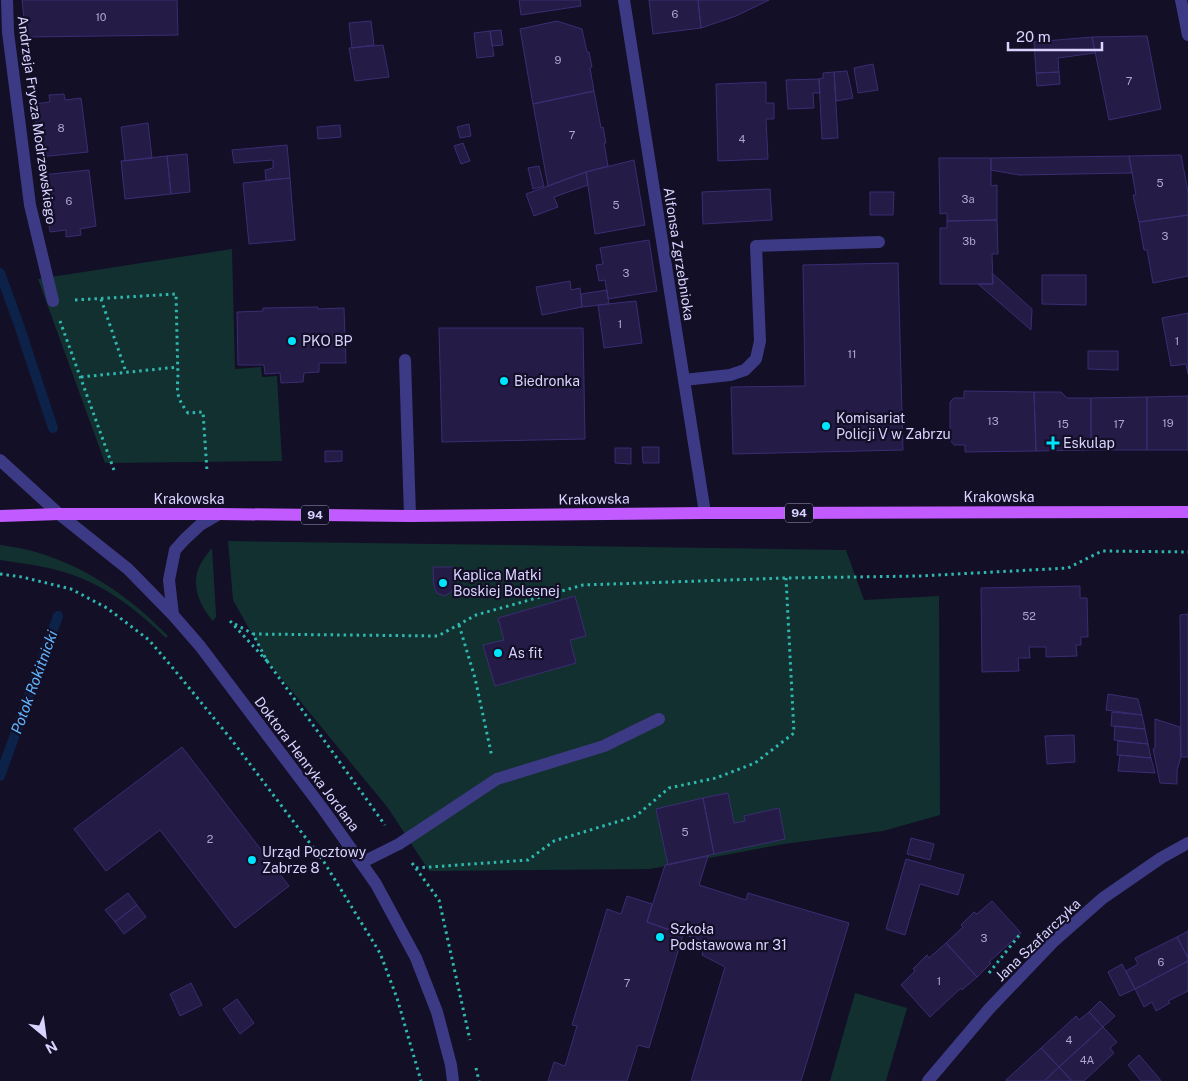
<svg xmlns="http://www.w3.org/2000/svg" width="1188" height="1081" font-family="'Public Sans',sans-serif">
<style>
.green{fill:#12302f}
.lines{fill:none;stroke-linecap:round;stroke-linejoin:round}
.stream{stroke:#0c2248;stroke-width:10}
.building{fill:#241b47;stroke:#3b2d73}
.path{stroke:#2fb8b0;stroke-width:3;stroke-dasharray:2.5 4;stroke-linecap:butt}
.service{stroke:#3d3a85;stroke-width:12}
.minor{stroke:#3d3a85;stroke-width:12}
.tertiary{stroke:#3d3a85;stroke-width:12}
.primary{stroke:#c25bff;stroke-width:12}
.poi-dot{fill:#00e5ff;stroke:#130f26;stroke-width:2}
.labels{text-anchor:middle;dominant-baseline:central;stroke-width:4.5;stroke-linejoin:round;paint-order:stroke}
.number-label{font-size:11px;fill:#aca6d1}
.shield{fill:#130f26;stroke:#9e99be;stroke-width:1}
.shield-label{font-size:12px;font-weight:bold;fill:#d9d4ff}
.street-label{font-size:14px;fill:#d9d4ff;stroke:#130f26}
.poi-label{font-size:14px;fill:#d9d4ff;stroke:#130f26;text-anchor:start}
.water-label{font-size:15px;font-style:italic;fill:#62b6ff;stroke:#130f26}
</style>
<rect width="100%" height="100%" fill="#130f26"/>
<!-- green -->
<path class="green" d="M232,249L235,369L261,367L262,377L277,376L282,461L105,463L38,279Z
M228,541L846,550L864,600L939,596L940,815L883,831L784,844L650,869L429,871L388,808L267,661L233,600Z
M0,545C65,552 124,590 168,636L166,638C140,613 112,590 78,577C54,567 26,564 0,560Z
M212,548L216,614V617L213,621C200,606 190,585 200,565C203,559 208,553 212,548Z
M855,993L907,1008L886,1081H830Z"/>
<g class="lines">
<!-- stream -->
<path class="stream" d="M0,273L18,322L53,428
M0,776L58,616"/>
</g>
<!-- building -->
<path class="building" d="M22,0H177L178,35L26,37Z
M519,0H580L581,6L521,15Z
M649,0H698L701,28L653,34Z
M698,0H769L736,16L701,28Z
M371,21L374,45L352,48L349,23Z
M557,21L582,29L587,52H589L592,67L590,68L594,91L533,104L520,29Z
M501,30L503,45L492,46L490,31Z
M490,31L494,56L477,58L474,33Z
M1147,36L1161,109L1109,120L1092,37Z
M1092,37L1095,53L1058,58L1059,72L1036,73L1034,42Z
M383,45L389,77L355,81L349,48Z
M873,64L878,90L858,93L854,68Z
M847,71L853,98L836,101L834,72Z
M834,72L838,138L822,139L819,79L823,78V73Z
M1059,72L1060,84L1037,86L1036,73Z
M819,79L820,93H813L814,108L788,109L786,80Z
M766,82V103H774V119H766L768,159L718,161L716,84Z
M594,91L601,128L603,127L606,143H604L608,166L586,172L548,186L533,104Z
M64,94L65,100L81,98L88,152L40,157L34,104L50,102L49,95Z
M148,123L152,158L125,161L121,127Z
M469,124L471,136L460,138L457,127Z
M340,125L341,137L318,139L317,127Z
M463,143L470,161L461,164L454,146Z
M287,145L290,178L266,180L265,170L273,168V160L234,163L232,150Z
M187,154L190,192L171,194L167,156Z
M1181,155L1188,192V215L1139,222L1133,195H1136L1129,156Z
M167,156L171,194L125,199L121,161Z
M1129,156L1132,173L1019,175L991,170V158Z
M939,158H991V186L997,185V220L947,221V213L940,214Z
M634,160L645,225L595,234L586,172Z
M539,166L544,186L533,189L528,168Z
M89,170L96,226L80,229L81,235L66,237V230L50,232L42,175Z
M586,172L588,185L554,197L558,207L534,216L526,194Z
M290,178L295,240L249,244L243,183Z
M770,189L772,220L703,224L702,192Z
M870,192H894L893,215H870Z
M1188,215V276L1153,283L1147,250H1144L1139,222Z
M997,220L998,254H992L993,284H940V228H947V221Z
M649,240L657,291L608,299L605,280L599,281L596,265L603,264L600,248Z
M898,263L903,450L733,454L731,387L805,386L803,265Z
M992,273L1032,309L1031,330L978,284H993Z
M1042,275H1086V305L1042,304Z
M570,281L571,290L580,288L582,307L542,315L536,287Z
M607,290L609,304L582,307L581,294Z
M636,301L642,343L604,348L598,305Z
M318,307V309L344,308L346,363H319V372L304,373L303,382L281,383L280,373L265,374L264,365H238L237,312L263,311V308Z
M1188,313V374L1186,364L1171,366L1162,318Z
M439,328H583L585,439L442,442Z
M1088,351H1118V370L1088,369Z
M964,391L1034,392L1036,451L965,452V445H954L950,440V402L954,398H964Z
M1034,392H1061L1067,398H1091V450L1036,451Z
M1188,396V450H1147V397Z
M1147,397V450H1091V398Z
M642,447H659V463H643Z
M615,448H631V464L615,463Z
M325,451H342V461L325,462Z
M433,567H453L454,587L450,593L444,596L437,593L434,587Z
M1080,586V598H1087L1088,637H1081V645H1076L1077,656L1046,657V647H1029L1030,658H1018L1019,671L982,672L981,588Z
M575,596L586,636L570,640L576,663L495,686L483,645L504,640L498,618Z
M1188,614V757H1181L1180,615Z
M1108,694L1138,699L1142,715L1106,710Z
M1112,712L1142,715L1145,729L1111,726Z
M1155,719L1180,727L1181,757L1177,770V784L1160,783L1153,749L1155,748Z
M1115,726L1145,729L1148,744L1114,740Z
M1074,735L1075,762L1047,764L1045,736Z
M1118,741L1148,744L1151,758L1117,755Z
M182,747L289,886L235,928L160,830L106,871L74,829Z
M1120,755L1151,758L1155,773L1118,771Z
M728,793L734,823L745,821L744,816L779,808L785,839L714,854L703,798Z
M703,798L714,854L668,865L656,809Z
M911,838L934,844L930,860L907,854Z
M708,856L699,885L746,900L748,893L849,923L801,1081H691L725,967L702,955L706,942L647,922L665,865Z
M906,859L964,875L958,895L920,884L905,935L886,929Z
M128,893L137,905L115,922L105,910Z
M627,896L652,904L647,922L683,935L649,1048L638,1045L627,1081H548L554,1062L565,1066L577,1026L572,1025L607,909L621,914Z
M992,901L1021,933L989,962L991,963L977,977L946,943L963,927L961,925L974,912L977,914Z
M137,905L146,917L124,934L115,922Z
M1188,931V958L1177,937Z
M1177,937L1188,958V961L1135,989L1126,971L1138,964L1135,958Z
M946,943L977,977L962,990L961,988L930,1017L901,985L915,971L913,969L927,955L929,958Z
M1188,961V991L1168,1001L1170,1003L1156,1011L1152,1002L1144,1007L1135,989Z
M1122,964L1135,989L1120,996L1108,972Z
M191,983L202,1005L180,1016L170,994Z
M237,999L254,1023L240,1034L223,1009Z
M1100,1001L1115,1016L1103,1027L1089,1012Z
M1089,1012L1103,1027L1059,1067L1041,1048L1076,1016L1079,1020Z
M1103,1027L1117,1042L1110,1048L1114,1053L1084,1081H1072L1059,1067Z
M1041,1048L1059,1067L1044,1081H1007L1006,1080Z
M1139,1055L1158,1077L1161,1081H1141L1128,1065Z
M1059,1067L1072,1081H1044Z"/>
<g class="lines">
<!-- path -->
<path class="path" d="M101,299L126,372
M75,300L176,294L178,379C176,394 179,401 188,413L203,412L207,471
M60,321L115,473
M81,377L178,367
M0,574L22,577L71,589L107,608L149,640L172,667L231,739L324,862L380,953L397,998L421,1081
M230,621L267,661L253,634L438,636L476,615L583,585L786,578L920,576L1068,568L1102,551L1188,552
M235,624L253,634
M459,625L475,678L492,757
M267,661L385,825
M412,863L439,900L470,1040
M416,868L528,860L554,841L636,816L669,788L716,778L755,763L794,733L786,578
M989,973L1021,933
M476,1068L479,1081"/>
<!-- service -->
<path class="service" d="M405,360L410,516
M684,380L730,375L745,370L756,359L760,341L756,246L879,242
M361,863L399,844L497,779L604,746L659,719"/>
<!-- minor -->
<path class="minor" d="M7,0L8,32L30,205L53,301
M624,0L705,513
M1181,0L1188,35
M928,1081L989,1009L1053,942L1103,898L1161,858L1188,843"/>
<!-- tertiary -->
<path class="tertiary" d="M0,460L59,514L128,569L173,615L200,646L323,809L376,884L416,958L437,1012L451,1065L453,1081
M173,615L169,580L175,550L185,539L200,525L219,514"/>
<!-- primary -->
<path class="primary" d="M0,516L59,514H219L410,516L705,513L1188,512"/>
</g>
<!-- markers -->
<g class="poi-dot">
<circle cx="292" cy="341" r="5"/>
<circle cx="504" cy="381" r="5"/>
<circle cx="826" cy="426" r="5"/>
<path d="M1050.5 435.5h5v5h5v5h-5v5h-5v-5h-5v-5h5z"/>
<circle cx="443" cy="583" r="5"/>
<circle cx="498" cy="653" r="5"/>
<circle cx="252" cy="860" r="5"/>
<circle cx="660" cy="937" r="5"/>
</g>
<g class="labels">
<!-- number labels -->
<g class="number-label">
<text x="675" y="14">6</text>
<text x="101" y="17">10</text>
<text x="558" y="60">9</text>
<text x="1129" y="81">7</text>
<text x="61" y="128">8</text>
<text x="572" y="135">7</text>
<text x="742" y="139">4</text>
<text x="1160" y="183">5</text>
<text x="968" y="199">3a</text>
<text x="69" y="201">6</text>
<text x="616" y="205">5</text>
<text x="1165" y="236">3</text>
<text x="969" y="241">3b</text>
<text x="626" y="273">3</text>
<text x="620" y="324">1</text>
<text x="1177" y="341">1</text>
<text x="852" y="354">11</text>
<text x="993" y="421">13</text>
<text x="1168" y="423">19</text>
<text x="1063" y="424">15</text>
<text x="1119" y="424">17</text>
<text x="1029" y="616">52</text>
<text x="685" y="832">5</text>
<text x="210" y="839">2</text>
<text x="984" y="938">3</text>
<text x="1161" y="962">6</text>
<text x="939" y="981">1</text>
<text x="627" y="983">7</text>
<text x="1069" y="1040">4</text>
<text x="1087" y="1060">4A</text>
</g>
<!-- shield labels -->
<g class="shield">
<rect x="785" y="503.5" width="28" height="19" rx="4"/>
<rect x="301" y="505.5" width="28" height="19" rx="4"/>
</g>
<g class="shield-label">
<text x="799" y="513">94</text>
<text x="315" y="515">94</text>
</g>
<!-- street labels -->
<g class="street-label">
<text transform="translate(37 120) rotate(82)">Andrzeja Frycza Modrzewskiego</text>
<text transform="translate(679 254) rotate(81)">Alfonsa Zgrzebnioka</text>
<text x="999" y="497">Krakowska</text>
<text x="189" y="499">Krakowska</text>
<text transform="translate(594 499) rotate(-1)">Krakowska</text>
<text transform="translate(307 764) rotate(53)">Doktora Henryka Jordana</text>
<text transform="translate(1038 940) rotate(-44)">Jana Szafarczyka</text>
</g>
<!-- poi labels -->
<g class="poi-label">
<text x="302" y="341">PKO BP</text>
<text x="514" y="381">Biedronka</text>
<text x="836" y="418">Komisariat<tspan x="836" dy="16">Policji V w Zabrzu</tspan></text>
<text x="1063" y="443">Eskulap</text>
<text x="453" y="575">Kaplica Matki<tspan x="453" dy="16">Boskiej Bolesnej</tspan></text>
<text x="508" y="653">As fit</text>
<text x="262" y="852">Urząd Pocztowy<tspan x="262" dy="16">Zabrze 8</tspan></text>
<text x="670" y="929">Szkoła<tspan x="670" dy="16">Podstawowa nr 31</tspan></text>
</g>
<!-- water labels -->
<g class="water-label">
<text transform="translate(34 682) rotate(-70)">Potok Rokitnicki</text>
</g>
</g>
<!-- north arrow -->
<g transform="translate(45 1036) rotate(151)" stroke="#130f26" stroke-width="4" paint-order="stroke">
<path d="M0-4L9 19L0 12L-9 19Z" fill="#d9d4ff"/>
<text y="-8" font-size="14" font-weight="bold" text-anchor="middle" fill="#d9d4ff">N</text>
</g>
<!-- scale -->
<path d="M1008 42v8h94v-8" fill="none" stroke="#d9d4ff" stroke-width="2.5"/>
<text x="1016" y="42" font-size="15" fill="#d9d4ff" stroke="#130f26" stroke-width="4" paint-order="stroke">20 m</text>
</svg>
